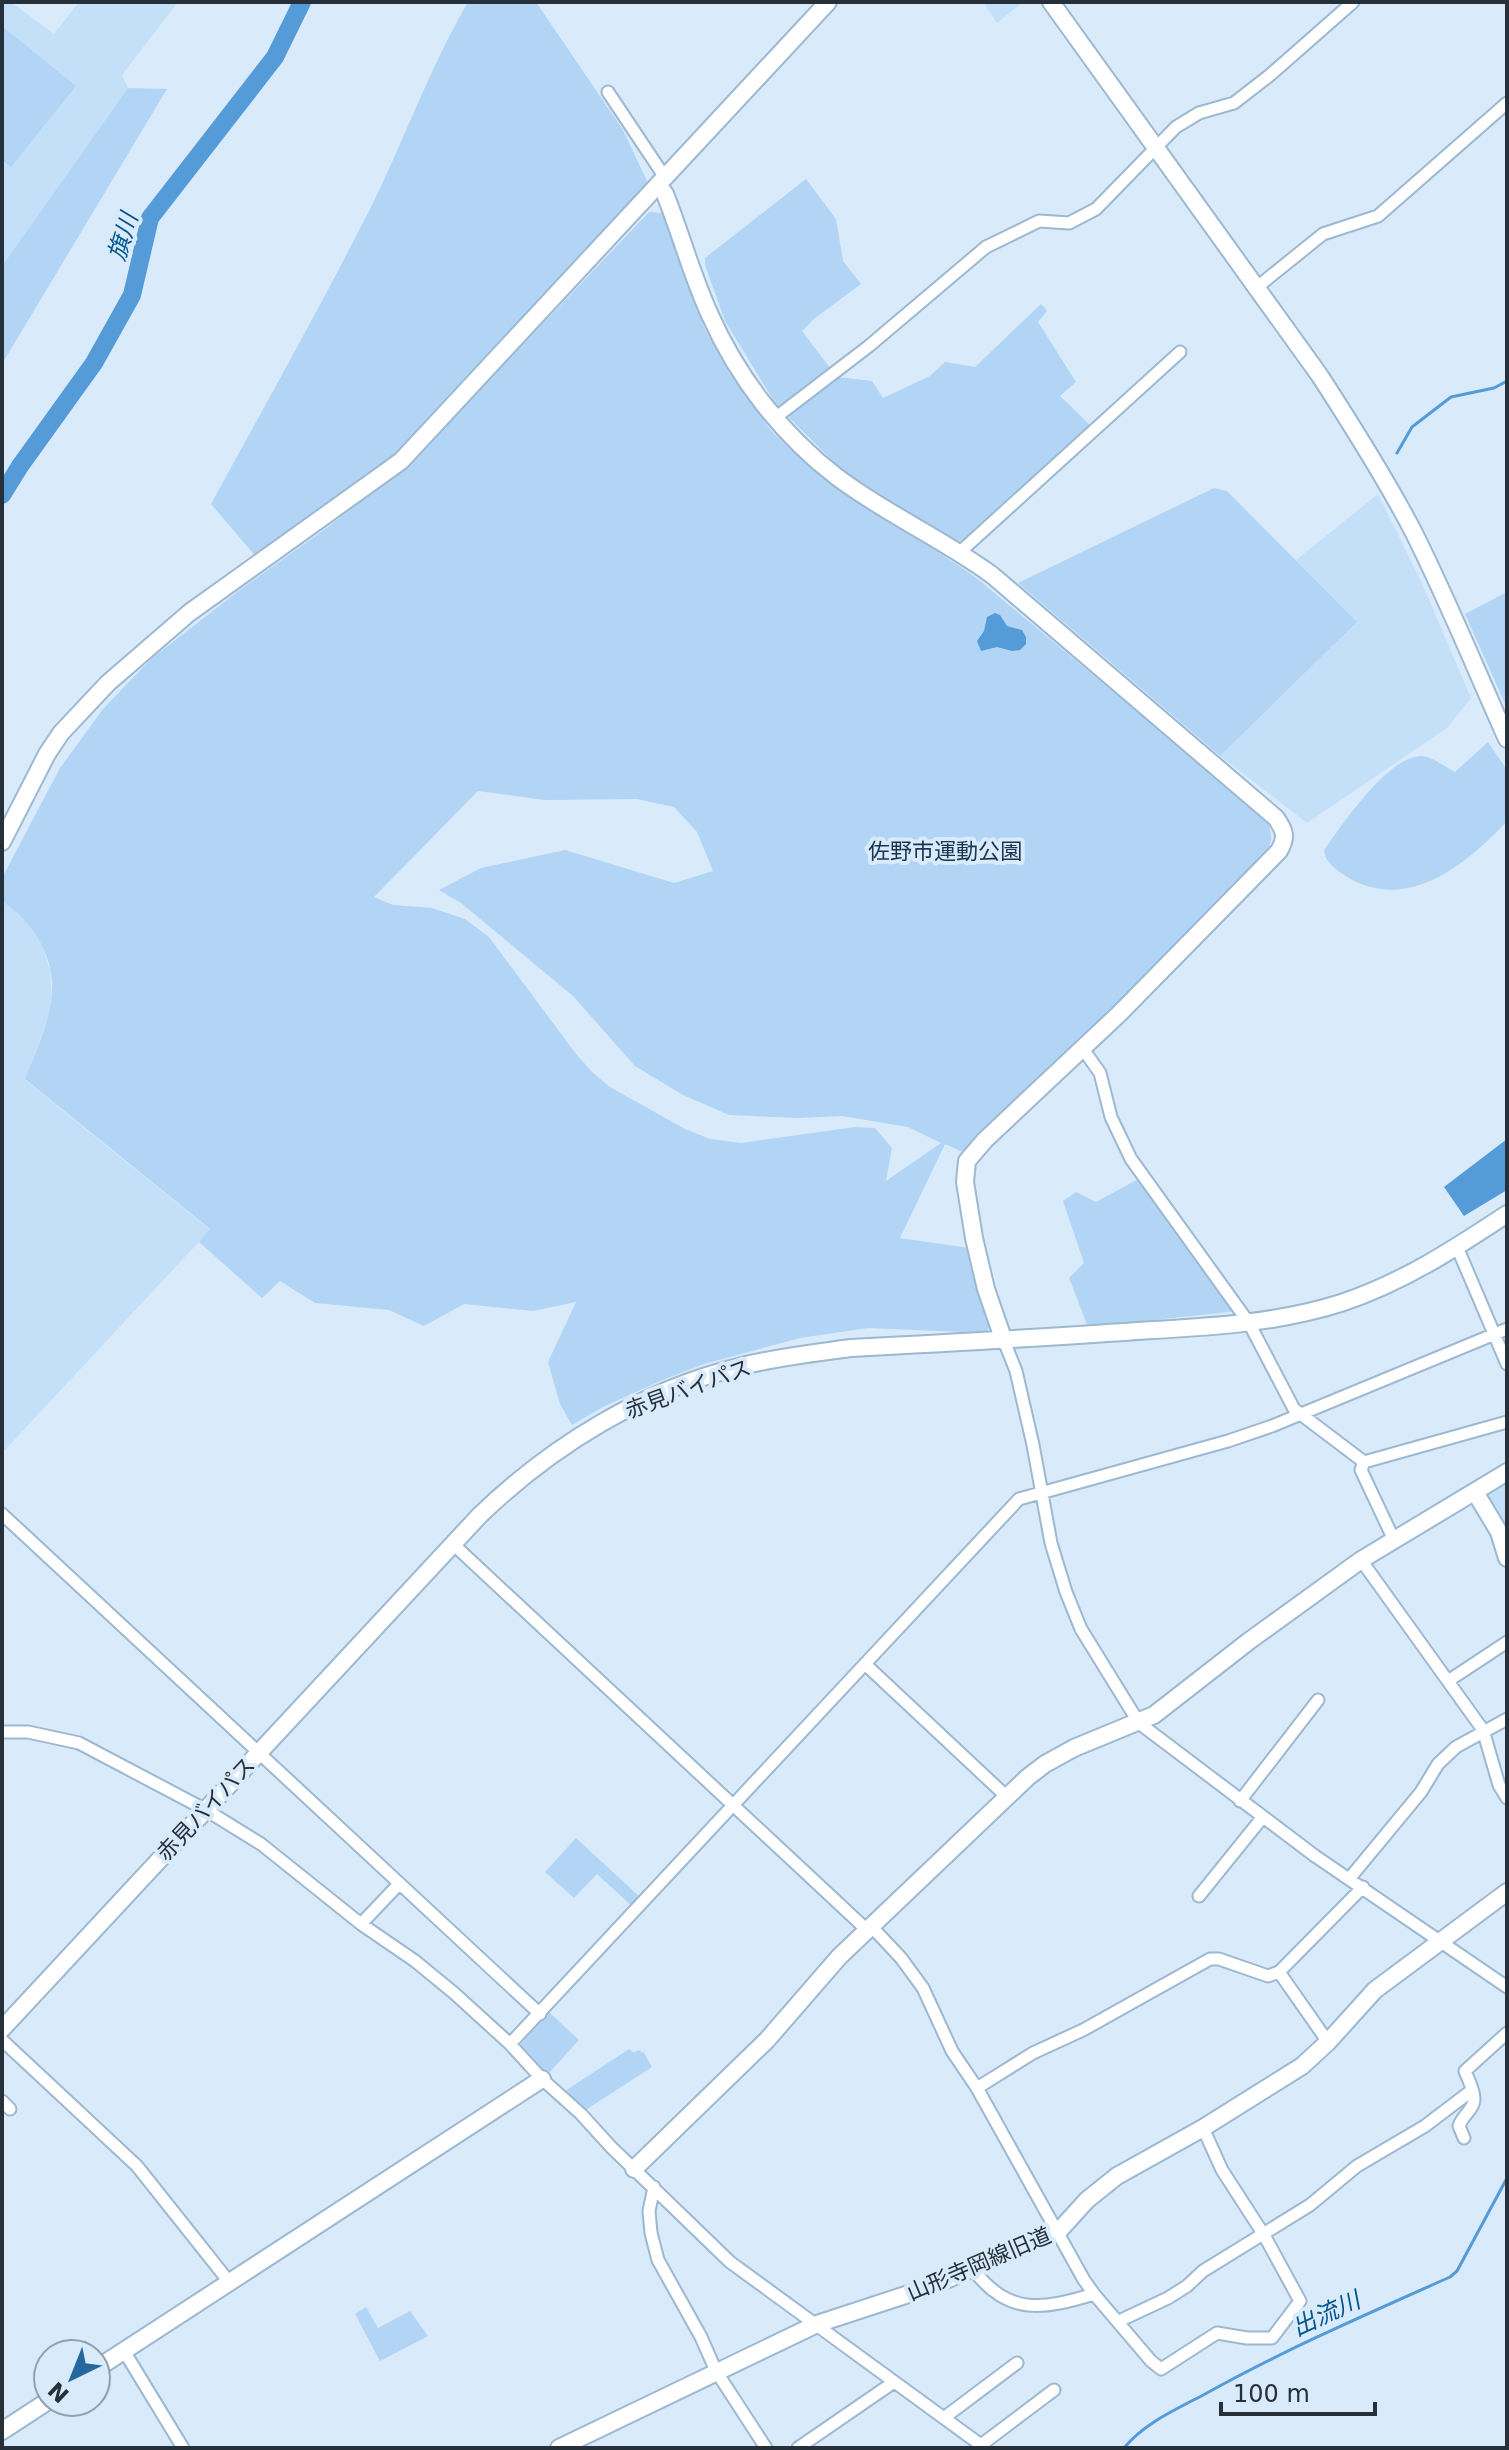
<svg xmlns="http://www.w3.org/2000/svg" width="1509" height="2450" font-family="'DejaVu Sans','Noto Sans JP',sans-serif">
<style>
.built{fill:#c4e0f9}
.green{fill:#b2d5f6;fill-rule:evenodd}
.water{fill:#549bd8}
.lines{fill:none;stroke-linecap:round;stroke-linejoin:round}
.stream{stroke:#549bd8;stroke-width:3}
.river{stroke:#549bd8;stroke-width:18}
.street-casing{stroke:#9db8d1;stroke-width:15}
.secondary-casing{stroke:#9db8d1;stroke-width:20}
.street{stroke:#fff;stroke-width:11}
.secondary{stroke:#fff;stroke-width:16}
.labels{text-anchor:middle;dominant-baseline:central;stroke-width:8;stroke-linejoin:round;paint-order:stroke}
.park-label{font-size:22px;fill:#17354f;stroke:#d9eafa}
.street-label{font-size:22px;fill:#25303a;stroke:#d9eafa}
.water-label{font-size:24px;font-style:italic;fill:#005790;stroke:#d9eafa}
</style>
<rect width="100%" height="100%" fill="#d9eafa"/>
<!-- built -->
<path class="built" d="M2,2H11L54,34L79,2H178L122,75L128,88L2,266Z
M983,2H1023L997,23Z
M1378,494L1421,581L1471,698L1447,728L1307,823L1220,756L1356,623L1296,560Z
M2,901L21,913L41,940L50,971L52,999L48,1018L25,1080L210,1230L2,1453Z
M1507,1479V1543L1482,1495Z"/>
<!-- green -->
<path class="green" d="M468,2H536L623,130L647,181L646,191L388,465L258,559L211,504C265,405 321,306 372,205C405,138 430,67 468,2Z
M2,26L76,86L11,167L2,160Z
M128,88L167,89L2,364V266Z
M806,179L836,219L843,261L861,284L815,318L802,331L837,377L872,381L883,398L930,376L945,362L975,367L1041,304L1047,311L1038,322L1076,382L1060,396L1092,427L966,539L957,542L842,470L789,418L793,410L787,402L777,406L725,321L705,265V258Z
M649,212L662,213L705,329L729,372L763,417C767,429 778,437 786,445C843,502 916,533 979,580L1265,818C1274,834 1273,844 1262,859L1118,1007L965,1153L945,1144L900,1238L969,1248L992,1324L985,1333L868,1328L800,1338L704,1364L658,1382L603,1407L572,1425L560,1404L548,1362L576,1302L533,1311L464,1304L424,1326L389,1310L315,1303L280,1281L262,1298L199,1242L210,1229L25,1079C34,1055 47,1029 51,1002C58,961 35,923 2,901V878L33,819L60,768L103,709L151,659L241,589L328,527L413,460ZM478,791L544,800L637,799L674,807L697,832L713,871L674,883L565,850L481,868L439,890L461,903L573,996L635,1066L683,1095L729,1115L799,1118L842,1116L908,1127L941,1143L886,1181L892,1148L875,1128L855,1127L741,1143L710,1139L685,1129L610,1087L593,1073L576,1054L489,937L465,919L432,908L393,905L374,897Z
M1214,488L1227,491L1357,622L1220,756L1018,583Z
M1507,592V708L1465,614Z
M1488,742L1507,770V821C1466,865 1408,913 1347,877C1337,870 1325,863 1324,850C1343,824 1387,757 1421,756C1432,756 1445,767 1455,772Z
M1142,1177L1238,1311L1088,1327L1069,1278L1084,1263L1063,1201L1076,1192L1096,1202Z
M576,1838L641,1898L633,1907L597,1874L574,1898L545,1872Z
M549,2012L579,2040L548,2074L518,2047Z
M629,2049L634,2053L638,2050L644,2053L652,2067L584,2111L565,2091Z
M366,2307L378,2328L410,2311L428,2336L380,2361L355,2314Z"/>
<!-- water -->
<path class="water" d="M995,613L1000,615L1007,626L1022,630L1026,637V644L1020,650L1012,651L997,647L981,651L977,641L984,631L987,617Z
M1507,1139V1190L1464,1216L1444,1187Z"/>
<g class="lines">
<!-- stream -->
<path class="stream" d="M1397,453L1412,427L1451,397L1494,388L1507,381
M1124,2448C1144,2423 1177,2409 1205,2394C1284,2350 1367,2314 1450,2277L1457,2271L1507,2178"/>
<!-- river -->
<path class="river" d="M2,495L20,466L94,363L132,295L150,218L275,57L302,2"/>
<!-- street casing -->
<g class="street-casing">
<path id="street" d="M608,92L666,179
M1256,288L1323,234L1378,216L1507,103
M775,418L869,346L986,247L1039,221L1069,223L1096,209L1176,127L1199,113L1234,103L1270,75L1353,2
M960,552L1180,352
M1083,1049L1100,1073L1111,1117L1131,1159L1249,1323L1294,1409L1364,1462L1507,1422
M1457,1247L1507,1364
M1004,1341L1016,1371L1033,1445L1051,1543L1066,1592L1081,1629L1139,1723L1315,1856L1507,1987
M1364,1462L1361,1470L1394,1540
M2,1514L540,2014
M453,1544L867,1930
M1361,1560L1483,1730L1499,1785L1507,1798
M865,1664L1007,1797
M1448,1681L1507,1642
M2,1732H28L79,1743L206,1810L261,1844L361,1924L415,1961L454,1993L510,2044L542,2079L581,2114L611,2147L730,2262L985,2448
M1240,1801L1318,1700
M1349,1879L1421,1792L1438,1764L1456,1747L1507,1719
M1199,1896L1262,1818
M361,1924L399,1884
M871,1926L901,1958L923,1988L952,2051L977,2088L1084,2280L1094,2294
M1279,1972L1328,2042
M2,2040L137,2166L230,2283
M510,2044L1019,1499L1228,1441L1272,1426L1507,1329
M977,2088L1033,2053L1083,2030L1210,1959H1219L1268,1976L1279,1972L1363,1887
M2,2101L10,2109
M1464,2138L1459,2126C1462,2117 1470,2112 1473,2104C1477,2096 1468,2079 1465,2071L1507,2033
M654,2187L649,2211L651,2233L658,2260L701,2337L716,2371L766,2448
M973,2269C1008,2317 1045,2309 1094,2294L1151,2361L1161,2369L1217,2333L1247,2338H1272L1300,2301L1264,2235L1222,2170L1203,2128
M1119,2321L1168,2298L1187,2286L1203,2271L1310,2205L1357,2166L1425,2126L1471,2091
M124,2351L183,2448
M945,2417L1017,2363
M981,2445L1054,2390
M798,2448L894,2382"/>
</g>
<!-- secondary casing -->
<g class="secondary-casing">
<path id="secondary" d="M1051,2L1320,376C1353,427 1386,479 1414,533C1448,601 1476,670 1507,739
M659,186L665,194C681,234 692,276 710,315C738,378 782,435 837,477C886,514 943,539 992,575L1276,818C1285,831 1287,837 1279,851L1119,1014L985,1140L967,1161L965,1182L974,1238L986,1289L1004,1341
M2,842L47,754L61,733L108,683L189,613L401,461L828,2
M1475,1492L1499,1532L1507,1558
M2,2029L480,1515C554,1444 643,1390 742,1366C778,1357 815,1353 851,1348C946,1343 1041,1338 1137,1331C1205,1327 1275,1324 1341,1303C1402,1283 1454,1249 1507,1214
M634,2169L767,2040L839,1957L1028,1777L1045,1764L1074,1748L1154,1715L1249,1641L1361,1560L1507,1472
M96,2369L542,2079
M2,2431L48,2401
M559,2448L817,2324L927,2288L1058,2232L1087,2200L1117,2176L1203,2128L1302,2066L1328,2042L1375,1990L1507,1892"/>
</g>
<!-- street -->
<use href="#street" class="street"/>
<!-- secondary -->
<use href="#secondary" class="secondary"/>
</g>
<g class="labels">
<!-- park labels -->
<g class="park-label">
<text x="945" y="851">佐野市運動公園</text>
</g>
<!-- street labels -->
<g class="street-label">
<text transform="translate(688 1389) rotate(-20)">赤見バイパス</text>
<text transform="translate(206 1809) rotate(-47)">赤見バイパス</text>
<text transform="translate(979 2264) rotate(-23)">山形寺岡線旧道</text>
</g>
<!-- water labels -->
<g class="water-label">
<text transform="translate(123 237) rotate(-73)">旗川</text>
<text transform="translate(1326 2314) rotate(-25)">出流川</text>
</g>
</g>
<!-- border -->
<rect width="1509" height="2450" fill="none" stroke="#25303a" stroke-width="8"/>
<!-- north arrow -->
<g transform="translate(72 2378) rotate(223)"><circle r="38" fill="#d9eafa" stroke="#91a0ad" stroke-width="2"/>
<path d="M0-6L14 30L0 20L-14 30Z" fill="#25689d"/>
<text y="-12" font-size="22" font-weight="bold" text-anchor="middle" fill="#25303a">N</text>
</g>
<!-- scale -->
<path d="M1221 2402v12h154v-12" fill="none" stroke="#25303a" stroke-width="4"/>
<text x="1233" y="2402" font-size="24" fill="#25303a" stroke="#d9eafa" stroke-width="6" paint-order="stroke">100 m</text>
</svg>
